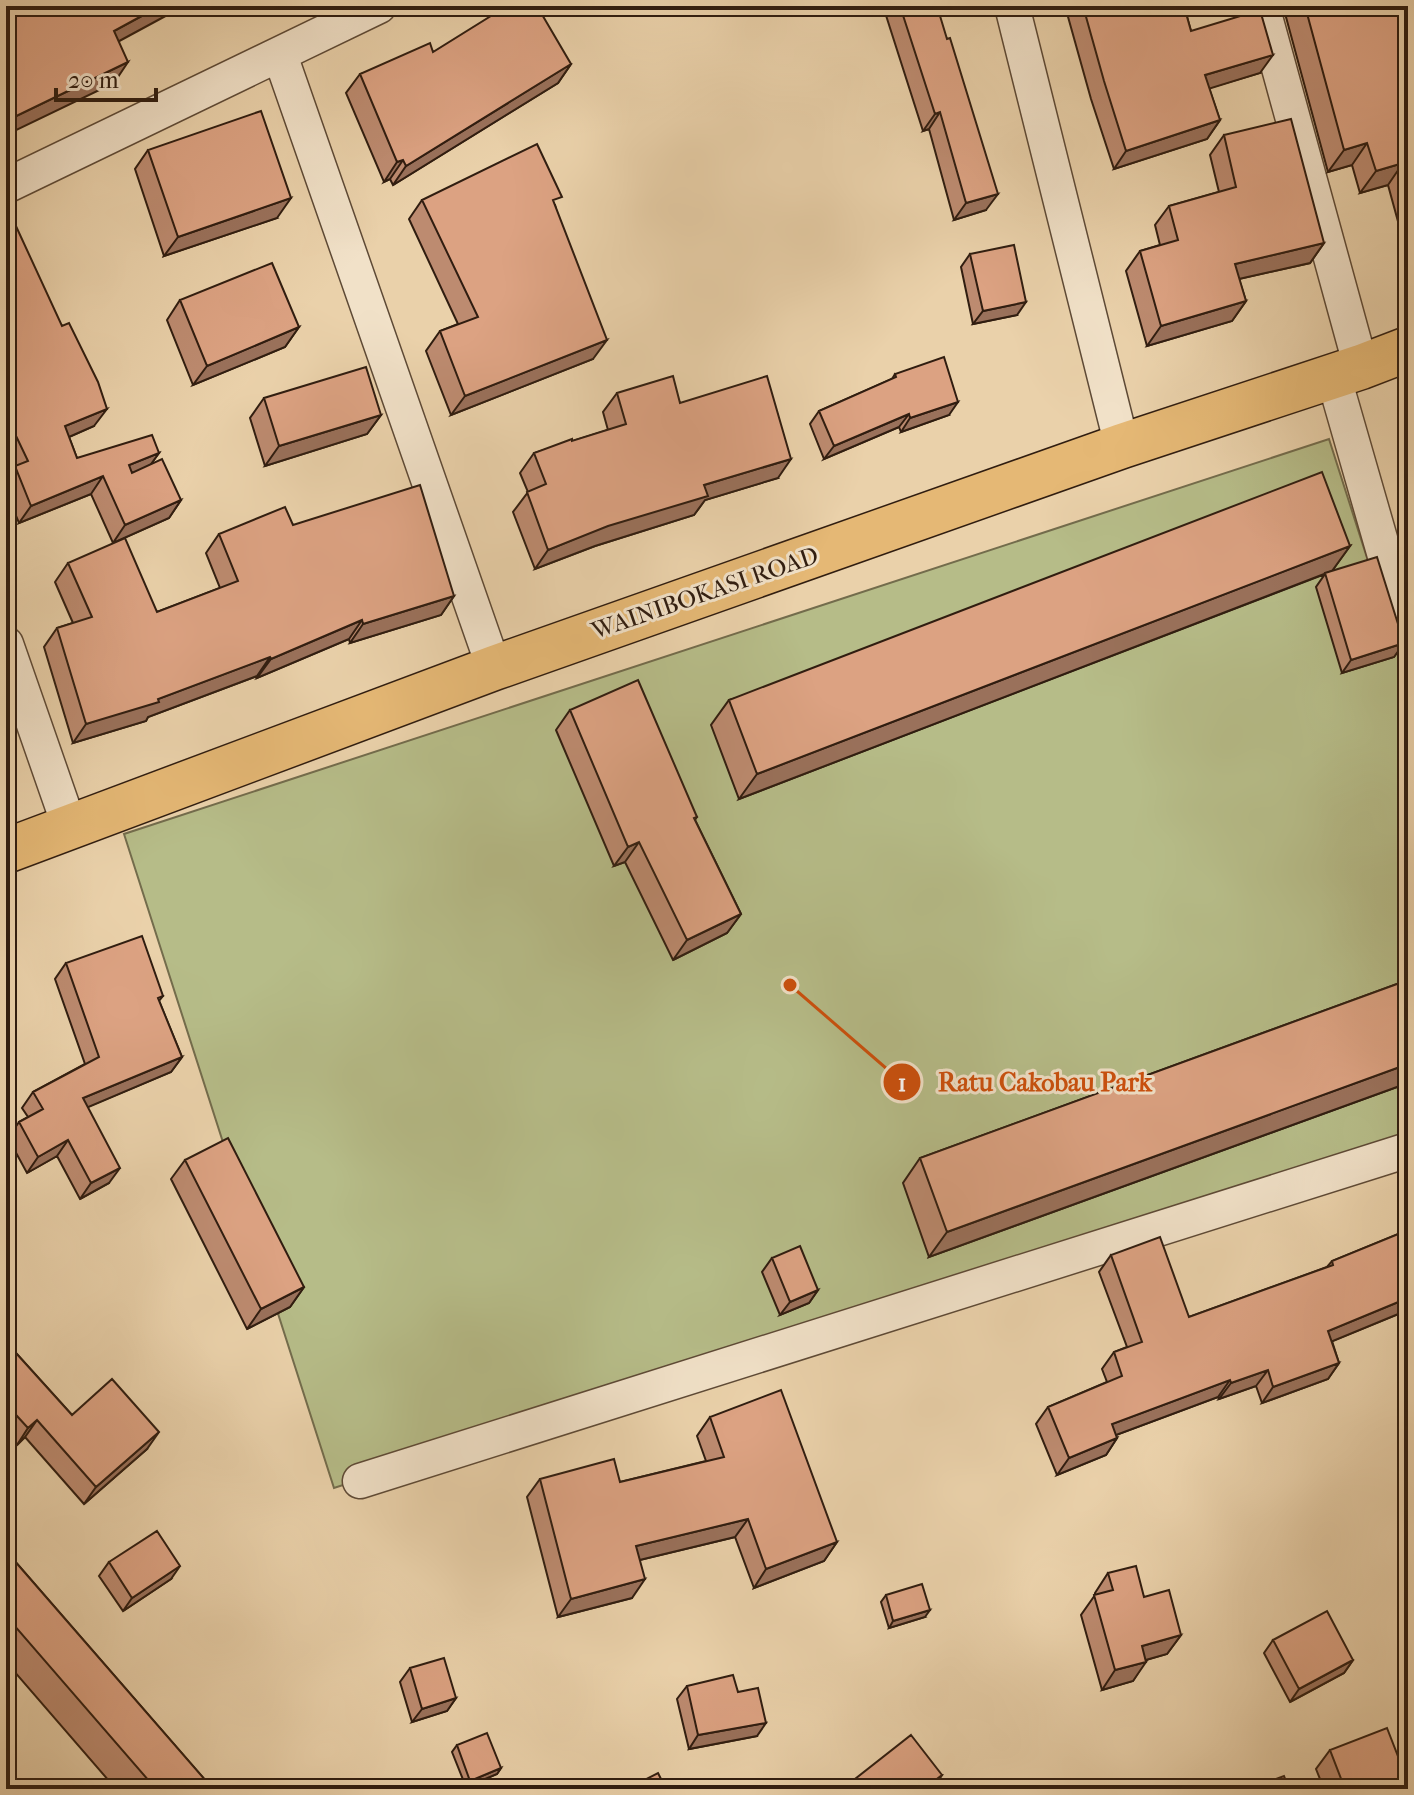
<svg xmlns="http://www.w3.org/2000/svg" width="1414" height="1795" font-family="'IM FELL French Canon',serif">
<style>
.green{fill:#b6bc88;stroke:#736c4c;stroke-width:2}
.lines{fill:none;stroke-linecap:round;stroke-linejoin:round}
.minor-casing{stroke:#5e4a36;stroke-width:37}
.primary-casing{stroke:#301d10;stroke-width:47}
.minor{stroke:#f1e1c8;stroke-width:34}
.primary{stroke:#e5b875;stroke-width:44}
.wall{fill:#bd8b70;stroke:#301d10;stroke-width:2}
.shaded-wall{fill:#9a715b;stroke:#301d10;stroke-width:2}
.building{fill:#dca282;stroke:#301d10;stroke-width:2}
.labels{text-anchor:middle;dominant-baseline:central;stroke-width:6;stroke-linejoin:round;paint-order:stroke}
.street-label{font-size:24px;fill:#301d10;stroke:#f1e1c8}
.leader{fill:none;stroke:#cc500d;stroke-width:3}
.callout-dot{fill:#cc500d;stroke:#f1e1c8;stroke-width:3}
.mark-label{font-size:24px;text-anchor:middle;font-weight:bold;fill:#fff}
.callout-label{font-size:26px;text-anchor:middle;font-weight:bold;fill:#cc500d;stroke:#f1e1c8;stroke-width:6;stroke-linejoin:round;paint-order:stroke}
</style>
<rect width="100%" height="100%" fill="#ead1aa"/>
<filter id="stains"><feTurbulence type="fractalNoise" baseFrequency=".0025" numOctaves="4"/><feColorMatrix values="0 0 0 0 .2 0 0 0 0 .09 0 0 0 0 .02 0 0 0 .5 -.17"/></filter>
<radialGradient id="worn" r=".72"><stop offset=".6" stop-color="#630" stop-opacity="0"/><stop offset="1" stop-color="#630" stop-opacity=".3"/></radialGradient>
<!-- green -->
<path class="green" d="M1329,439L1408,686V1136L334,1488L124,834Z"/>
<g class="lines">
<!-- minor casing -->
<g class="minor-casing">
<path id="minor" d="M1012,6L1122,446
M1262,6L1361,367
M280,55L494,668
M6,186L379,6
M1333,375L1408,636
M6,644L70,828
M360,1481L1408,1150"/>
</g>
<!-- primary casing -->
<g class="primary-casing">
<path id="primary" d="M6,851L494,668L1122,446L1361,367L1408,349"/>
</g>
<!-- minor -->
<use href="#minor" class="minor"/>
<!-- primary -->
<use href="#primary" class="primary"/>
</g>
<!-- wall -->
<path class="wall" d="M883,6H937L986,210L954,220L929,129L923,131Z
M1065,6H1184L1191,31L1260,73L1209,88L1220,120L1207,139L1114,169L1091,99Z
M1283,6H1408V258L1388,185L1360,193L1352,165L1328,172Z
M433,52L571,64L558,83L393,185L390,179L384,182L346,93L360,74Z
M1224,135L1324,243L1310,263L1239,279L1246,301L1232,321L1147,346L1126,271L1140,251L1160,245L1155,225L1169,206L1219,192L1210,155Z
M148,150L277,218L164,256L135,169Z
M422,200L555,205L593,359L451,415L426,351L440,331L458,324L409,219Z
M6,229L94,426L69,437L77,458L159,453L151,464L181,500L169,518L113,543L91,494L19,523L6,492V479L12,470L6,457Z
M970,254L1017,315L973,324L961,267Z
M180,300L299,327L285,347L193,385L167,320Z
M895,374L949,415L901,432L899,427L824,459L810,424L819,411L892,379Z
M617,393L680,403L778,478L705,500L694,515L595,546L535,569L513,512L528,492L520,473L534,453L608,430L603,412Z
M264,398L381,415L367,434L265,466L250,418Z
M293,525L454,596L441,615L350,643L349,639L257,678V676L148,717L146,721L73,743L44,647L57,628L73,623L55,582L68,563L157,612L220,588L206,553L219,534Z
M1350,546L1332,571L1404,643L1394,657L1342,673L1316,587L1325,574L739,799L711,725L729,700Z
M570,710L697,817L695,820L741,914L727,933L673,960L625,862L614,866L556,730Z
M66,963L163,996L159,1001L182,1057L171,1072L87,1107L109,1183L80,1199L57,1156L27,1173L8,1138L19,1122L28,1117L22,1108L33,1092L85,1064L55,979Z
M1408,980V1083L929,1257L903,1183L920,1158Z
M185,1160L304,1287L290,1307L247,1329L171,1179Z
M1408,1230V1310L1332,1341L1339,1363L1328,1379L1262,1403L1256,1386L1219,1399L1218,1397L1116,1435L1117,1438L1106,1455L1057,1475L1036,1424L1048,1407L1107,1382L1102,1369L1114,1352L1127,1347L1099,1272L1111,1255L1189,1317L1327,1267L1332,1261Z
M772,1258L818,1290L809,1303L780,1315L762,1272Z
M6,1342L72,1415L147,1449L84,1504L25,1437L17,1445L6,1433Z
M710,1417L837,1542L824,1561L754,1588L735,1537L640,1560L632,1598L558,1617L527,1497L540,1479L620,1482L706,1461L697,1436Z
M6,1551L213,1789H116L6,1662Z
M109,1562L171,1579L123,1611L99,1576Z
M1108,1573L1144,1597L1181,1635L1167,1654L1146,1660L1133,1681L1102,1690L1081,1615L1095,1595V1593Z
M886,1595L925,1617L889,1628L881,1602Z
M1273,1640L1353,1660L1344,1673L1290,1702L1264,1653Z
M410,1668L456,1698L447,1711L412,1722L400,1682Z
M687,1686L738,1692L757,1736L689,1749L677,1699Z
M457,1745L501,1768L497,1774L466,1787L452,1752Z
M1330,1750L1408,1789H1324L1316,1769Z
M942,1775L932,1789H848L855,1779Z"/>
<!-- shaded-wall -->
<path class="shaded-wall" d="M160,6H184L99,52L114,31Z
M1273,55L1260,73L1192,94L1205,75Z
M128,62L114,83L6,135V121Z
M571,64L558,83L393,185L406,166Z
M940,112L929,129L923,131L935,114Z
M1220,120L1207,139L1114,169L1126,151Z
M1367,143L1352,165L1328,172L1344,150Z
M403,160L390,179L384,182L397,162Z
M1403,163L1388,185L1360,193L1376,171Z
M998,194L986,210L954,220L966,203Z
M291,198L277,218L164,256L178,237Z
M1324,243L1310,263L1221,283L1235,264Z
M1246,301L1232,321L1147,346L1161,326Z
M1026,302L1017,315L973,324L983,311Z
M299,327L285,347L193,385L207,366Z
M607,340L593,359L451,415L465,396Z
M958,402L949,415L901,432L910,418Z
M107,409L94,426L53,444L65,426Z
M909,414L899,427L824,459L834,446Z
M381,415L367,434L265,466L279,446Z
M159,453L146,471L117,483L129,465Z
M791,459L778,478L705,500L694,515L595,546L535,569L548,550L704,485Z
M103,476L91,494L19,523L31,506Z
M181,500L169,518L113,543L125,525Z
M1350,546L1332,571L739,799L757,774Z
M454,596L441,615L350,643L363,624Z
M362,620L349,639L257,678L271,659Z
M1404,643L1394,657L1342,673L1351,660Z
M270,657L257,676L148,717L146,721L73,743L86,724L158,699Z
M639,842L625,862L614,866L628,847Z
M741,914L727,933L673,960L687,940Z
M182,1057L171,1072L72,1114L83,1098Z
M1408,1064V1083L929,1257L947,1232Z
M68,1140L57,1156L27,1173L38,1157Z
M120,1168L109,1183L80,1199L91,1183Z
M304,1287L290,1307L247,1329L261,1309Z
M818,1290L809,1303L780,1315L790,1302Z
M1408,1298V1310L1316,1348L1328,1331Z
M1339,1363L1328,1379L1262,1403L1273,1387Z
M1268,1370L1256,1386L1219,1399L1231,1383Z
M1230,1380L1218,1397L1100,1441L1112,1424Z
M37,1420L25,1437L17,1445L28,1428Z
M159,1432L147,1449L84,1504L96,1487Z
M1117,1438L1106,1455L1057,1475L1069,1458Z
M748,1519L735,1537L623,1564L636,1546Z
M837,1542L824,1561L754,1588L766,1569Z
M180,1566L171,1579L123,1611L132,1598Z
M645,1579L632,1598L558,1617L571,1599Z
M930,1610L925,1617L889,1628L893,1621Z
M1181,1635L1167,1654L1128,1665L1142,1646Z
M1353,1660L1344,1673L1290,1702L1299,1689Z
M1146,1662L1133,1681L1102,1690L1115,1670Z
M456,1698L447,1711L412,1722L422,1709Z
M766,1723L757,1736L689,1749L698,1735Z
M501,1768L497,1774L466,1787L470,1781Z
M942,1775L933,1788L924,1789Z"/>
<!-- building -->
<path class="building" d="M6,6H160L114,31L128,62L6,121Z
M507,6H537L571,64L406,166L403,160L397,162L360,74L430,43L433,52Z
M900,6H937L947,39L950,38L998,194L966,203L940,112L935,114Z
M1083,6H1184L1191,31L1260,10L1273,55L1205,75L1220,120L1126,151L1104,81Z
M1305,6H1408V179L1403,163L1376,171L1367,143L1344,150Z
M261,111L291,198L178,237L148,150Z
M1291,119L1324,243L1235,264L1246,301L1161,326L1140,251L1178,240L1169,206L1236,187L1224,135Z
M537,144L562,197L553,200L607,340L465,396L440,331L478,317L422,200Z
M15,224L62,326L69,323L98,382L107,409L65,426L77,458L152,435L159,453L129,465L132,473L162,459L181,500L125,525L103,476L31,506L15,466L28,461L6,415V229Z
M1014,245L1026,302L983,311L970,254Z
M272,263L299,327L207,366L180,300Z
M944,357L958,402L910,418L909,414L834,446L819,411L896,377L895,374Z
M366,367L381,415L279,446L264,398Z
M673,376L680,403L767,376L791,459L704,485L708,496L608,526L548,550L527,492L546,484L534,453L572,439V441L626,424L617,393Z
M1322,472L1350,546L757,774L729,700Z
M420,485L454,596L363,624L362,620L271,659L270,657L158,699L159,702L86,724L57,628L92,617L68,563L125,538L157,612L238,581L219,534L285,507L293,525Z
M1377,557L1404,643L1351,660L1325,573Z
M638,680L697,817L694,818L741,914L687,940L639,842L628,847L570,710Z
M142,936L163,996L158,998L182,1057L83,1098L120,1168L91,1183L68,1140L38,1157L19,1122L43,1109L33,1092L99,1057L66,963Z
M1408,980V1064L947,1232L920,1158Z
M228,1138L304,1287L261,1309L185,1160Z
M1408,1230V1298L1328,1331L1339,1363L1273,1387L1268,1370L1231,1383L1230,1380L1112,1424L1117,1438L1069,1458L1048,1407L1122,1376L1114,1352L1142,1342L1111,1255L1160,1237L1189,1317L1333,1265L1332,1261Z
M800,1246L818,1290L790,1302L772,1258Z
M6,1342L72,1415L112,1379L159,1432L96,1487L37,1420L28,1428L6,1404Z
M781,1390L837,1542L766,1569L748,1519L636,1546L645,1579L571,1599L540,1479L614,1459L620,1482L724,1457L710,1417Z
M157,1531L180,1566L132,1598L109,1562Z
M6,1551L213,1789H156L6,1616Z
M1136,1566L1144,1597L1169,1590L1181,1635L1142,1646L1146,1662L1115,1670L1094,1595L1113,1590L1108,1573Z
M922,1584L930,1610L893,1621L886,1595Z
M1327,1611L1353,1660L1299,1689L1273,1640Z
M444,1658L456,1698L422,1709L410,1668Z
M733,1675L738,1692L758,1688L766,1723L698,1735L687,1686Z
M1387,1728L1408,1782V1789H1345L1330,1750Z
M487,1733L501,1768L470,1781L457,1745Z
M911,1735L942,1775L924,1789H862L855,1779Z
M658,1773L666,1789H627Z
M1284,1776L1289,1789H1249Z"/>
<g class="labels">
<!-- street labels -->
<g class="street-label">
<text transform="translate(705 593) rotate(-19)">WAINIBOKASI ROAD</text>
</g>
</g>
<!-- callouts -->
<path class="leader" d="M790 985L902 1082"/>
<g class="callout-dot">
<circle cx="790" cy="985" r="8"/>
<circle cx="902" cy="1082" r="20"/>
</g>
<g class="mark-label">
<text x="902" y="1091">1</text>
</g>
<g class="callout-label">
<text x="1045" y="1091">Ratu Cakobau Park</text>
</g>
<!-- margin -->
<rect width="1414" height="1795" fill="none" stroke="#ead1aa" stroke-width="32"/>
<rect x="8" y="8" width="1398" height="1779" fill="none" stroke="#301d10" stroke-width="4"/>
<rect x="16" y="16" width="1382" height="1763" fill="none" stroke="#301d10" stroke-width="2"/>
<!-- scale -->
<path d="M56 88v12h100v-12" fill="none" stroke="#301d10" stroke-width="4"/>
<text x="68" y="88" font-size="24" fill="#301d10" stroke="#f1e1c8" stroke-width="6" paint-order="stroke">20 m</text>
<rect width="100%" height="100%" filter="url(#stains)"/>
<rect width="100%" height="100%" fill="url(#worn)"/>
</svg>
